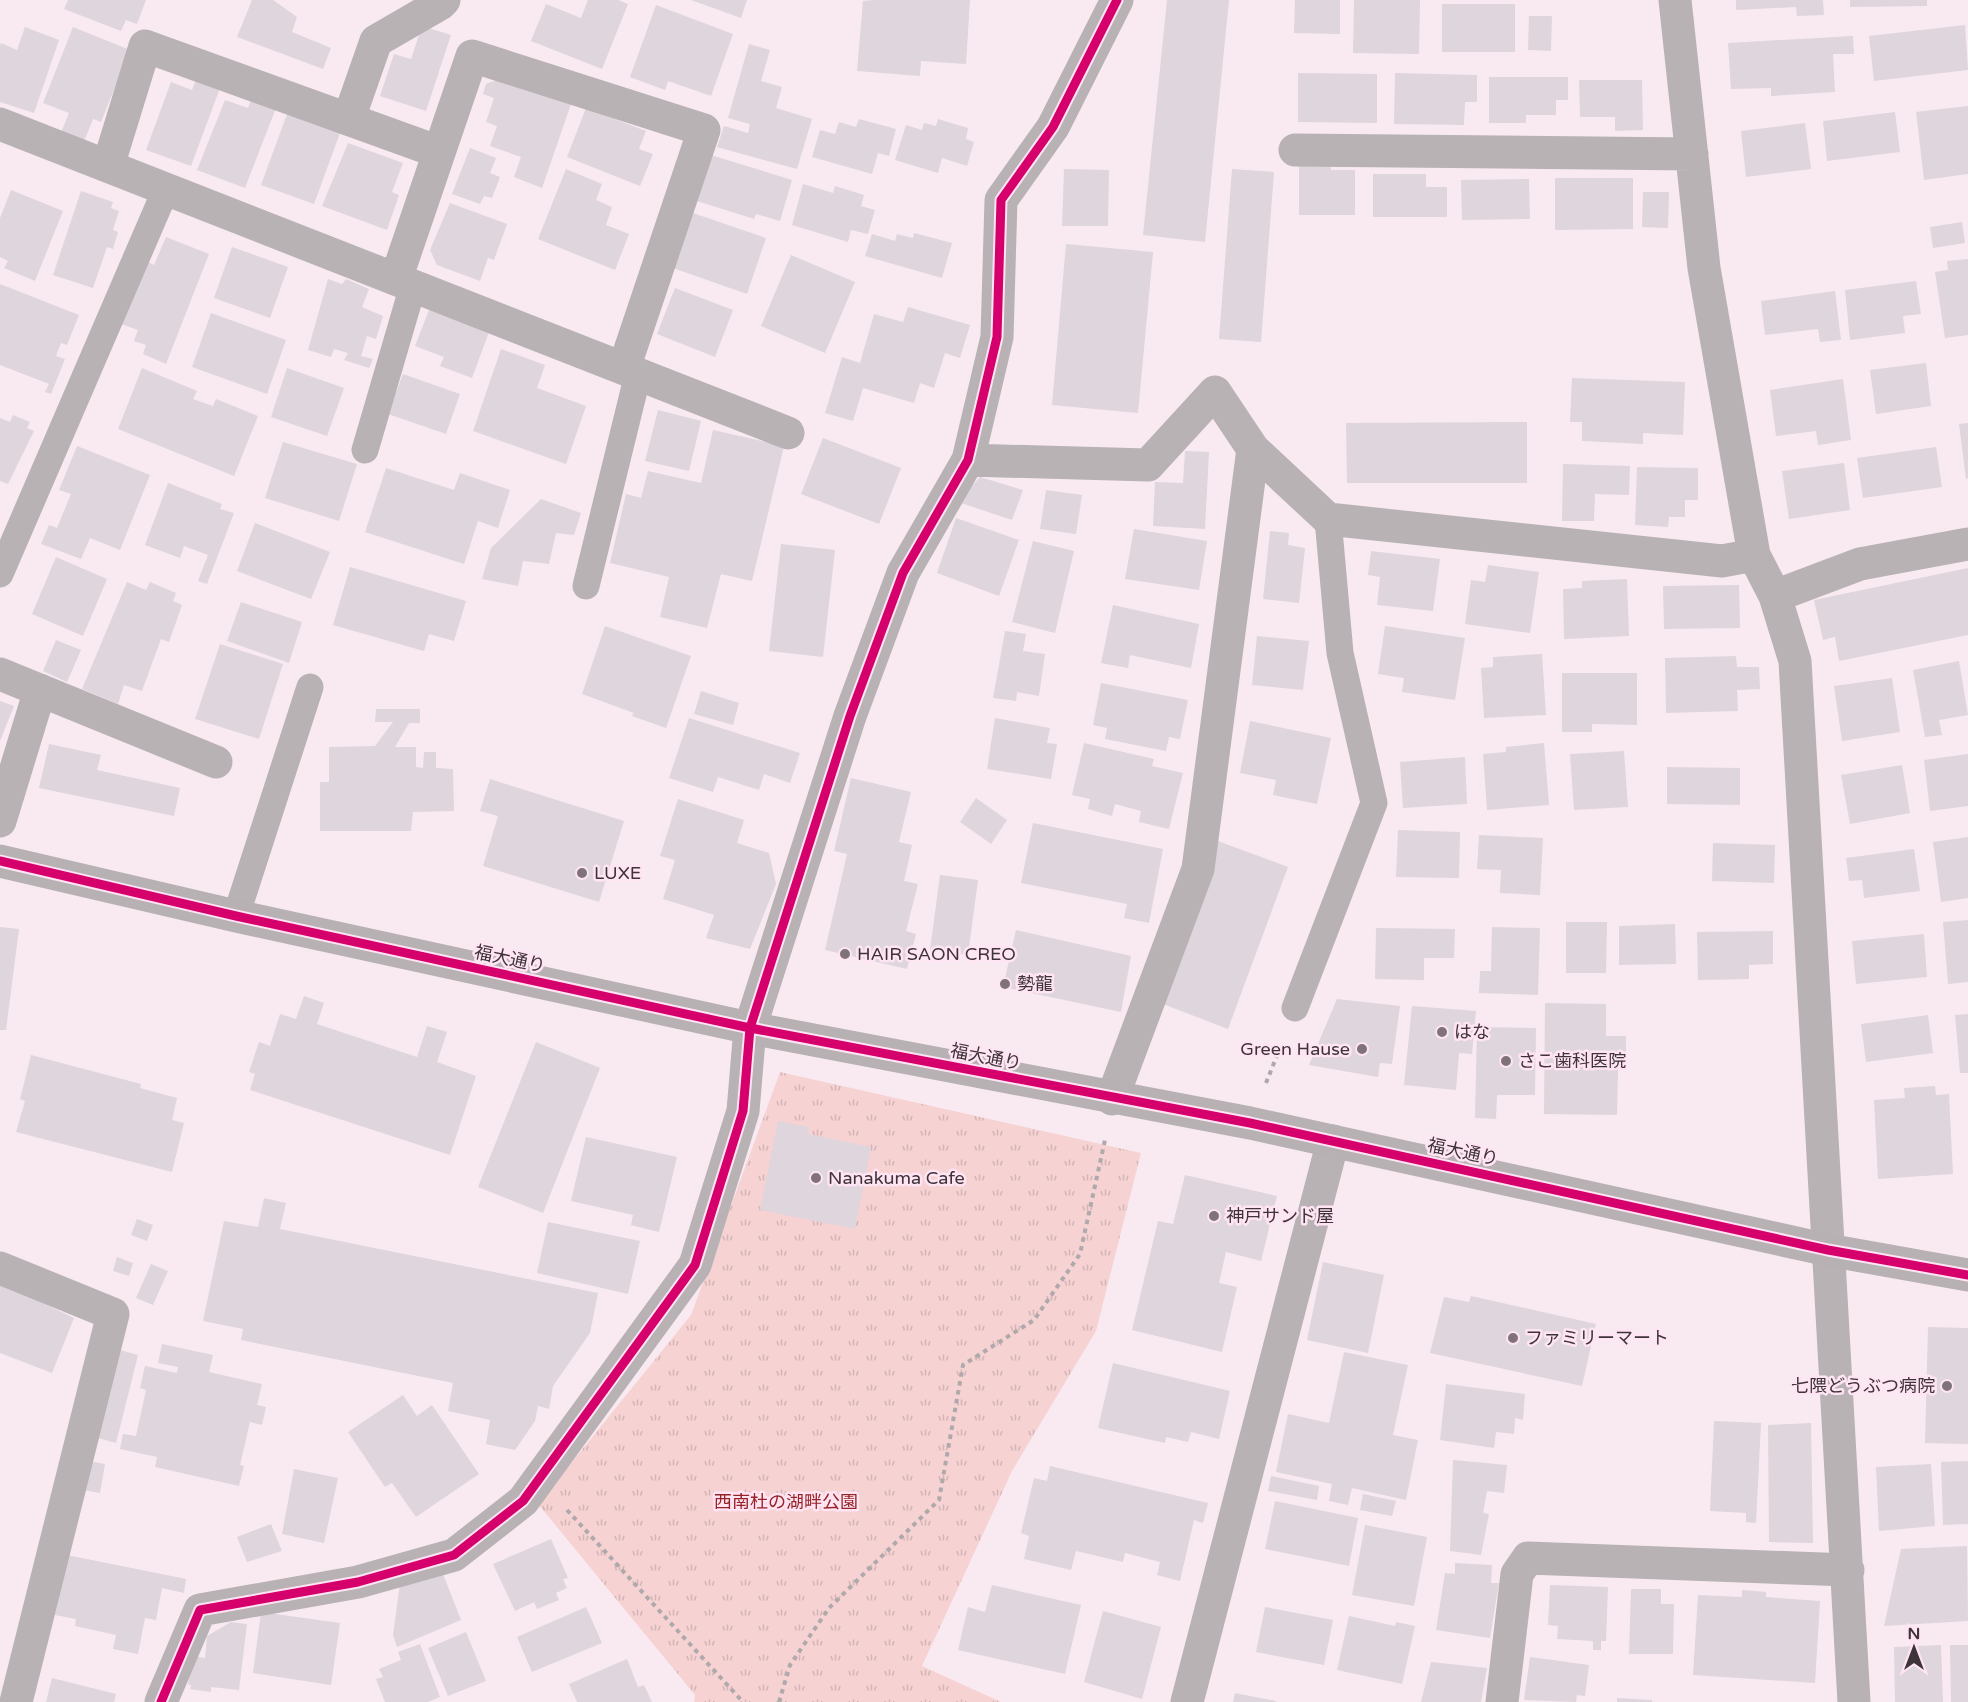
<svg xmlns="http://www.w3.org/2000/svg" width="1968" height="1702" font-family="'Varela Round','Noto Sans JP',sans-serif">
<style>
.grass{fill:url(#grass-tufts)}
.building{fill:#dfd5dc}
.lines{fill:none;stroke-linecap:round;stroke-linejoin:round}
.path{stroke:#afa9ab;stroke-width:4;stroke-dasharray:4.5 4.5;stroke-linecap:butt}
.lane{stroke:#b8b2b4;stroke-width:27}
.street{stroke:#b8b2b4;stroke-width:33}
.secondary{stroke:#b8b1b4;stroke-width:33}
.cycleway-casing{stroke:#ffe4f3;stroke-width:13}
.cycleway{stroke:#d6006c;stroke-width:9}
.poi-dot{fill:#7f7379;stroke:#ffe4f3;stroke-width:2}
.labels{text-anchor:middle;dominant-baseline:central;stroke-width:5;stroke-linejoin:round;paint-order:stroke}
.poi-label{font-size:18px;fill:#3d3338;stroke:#ffe4f3;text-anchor:start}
.street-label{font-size:18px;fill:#3d3338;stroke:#ffe4f3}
.park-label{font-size:18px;fill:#972326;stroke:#ffe4f3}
</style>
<defs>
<pattern id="grass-tufts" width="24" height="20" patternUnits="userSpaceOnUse" patternTransform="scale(1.5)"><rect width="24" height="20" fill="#f6d2d3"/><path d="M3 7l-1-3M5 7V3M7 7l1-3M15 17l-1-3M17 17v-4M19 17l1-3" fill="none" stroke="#d4b5b6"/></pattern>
</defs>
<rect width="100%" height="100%" fill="#f9eaf2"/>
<!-- grass -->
<path class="grass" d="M780,1072L1141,1153L1096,1331L1012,1471L922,1666L1001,1702H694L695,1695L538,1504L691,1315Z"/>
<!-- building -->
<path class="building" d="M68,0H146L137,24L126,20L121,31L64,9Z
M252,0H273L297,17L292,32L331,48L323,69L237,37Z
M588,0H618L628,4L602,69L531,41L546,4L581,18Z
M691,0H747L741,18Z
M874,0H970L966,64L921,61L920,76L857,71L863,1Z
M1167,0H1229L1205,242L1143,235Z
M1295,0H1340V34L1294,33Z
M1354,0H1420L1419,54L1353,53Z
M1736,0H1823L1824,15L1797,16L1796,7L1736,10Z
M1850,0H1927V6L1850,7Z
M1442,4H1515V52H1442Z
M656,5L733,34L711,96L668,81L665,90L630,77Z
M1529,16H1552L1551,51L1528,50Z
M1965,25L1968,70L1874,81L1869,36Z
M422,26L451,35L426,111L380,96L394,54L411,59Z
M25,27L59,40L34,113L0,102V46L1,43L17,50Z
M73,27L130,50L101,122L93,119L83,144L60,135L69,113L43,103Z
M1853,36L1854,54H1833L1835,92L1771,96V88L1731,89L1728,43Z
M749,44L770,50L761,81L782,87L776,108L812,119L797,169L717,147L724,126L748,133L750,124L728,118Z
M1298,73L1377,74V123L1298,122Z
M1395,73L1477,75V102H1465L1464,125L1394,124Z
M1489,77H1568V100H1556V115H1526V123H1489Z
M502,78L571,104L542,188L514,177L521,157L490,146L497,126L486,122L494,98L483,94L486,84Z
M196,79L220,88L191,166L146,150L171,82L192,90Z
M1579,80H1642L1643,130L1615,131V117H1580Z
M225,100L248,108L251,100L276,108L245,188L197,170Z
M1968,106V174L1924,180L1916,112Z
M586,108L646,131L639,149L653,154L640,186L567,157Z
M1895,112L1900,152L1827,161L1823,121Z
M287,114L340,133L314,204L261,185Z
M859,119L896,129L889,156L878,153L872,174L812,157L820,130L835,134L839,122L856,127Z
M938,119L968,128L966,139L974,142L967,166L942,158L938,173L895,160L906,125L922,130L924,123L936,126Z
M1805,123L1811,169L1746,177L1741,131Z
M348,143L403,163L392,192L399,195L387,230L322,206Z
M470,148L496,158L490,173L500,177L492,198L484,196L480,204L452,194Z
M711,155L792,180L780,221L756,214L754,219L697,201Z
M1331,164V170H1355V215H1299V165Z
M566,169L602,184L596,200L612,207L606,225L629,234L615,270L538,239Z
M1064,169L1109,170L1108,226H1062Z
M1232,169L1274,172L1261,342L1219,339Z
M1373,174H1426V187H1447V217H1373Z
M1555,178H1633V229L1555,230Z
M1529,179L1530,219L1462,220L1461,180Z
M803,184L833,193L835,186L864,195L861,206L875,210L868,234L851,230L848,242L792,225Z
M11,190L63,211L35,281L4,268L8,261L0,257V218Z
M81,191L113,202L111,208L119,211L113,230L118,232L113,249L107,247L93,288L53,275Z
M1643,192H1669L1668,228L1642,227Z
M450,203L507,224L494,260L488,258L480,281L437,265L430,250Z
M693,213L766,238L747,294L673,268Z
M1962,222L1965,243L1933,248L1930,227Z
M914,233L952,243L942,278L865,256L872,234L895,241L897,234L913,238Z
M166,237L209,254L166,364L143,354L146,345L134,341L138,330L121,324L146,261L154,265Z
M1066,244L1153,252L1138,413L1052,405Z
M232,247L288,267L270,318L214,298Z
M791,255L855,282L825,353L761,326Z
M1968,259V335L1945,338L1935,272L1948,270L1947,261Z
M328,279L342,284L346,279L369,289L362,307L383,316L376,339L367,336L361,356L373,359L369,368L344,360L348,353L334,349L331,357L308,350Z
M1916,281L1921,314L1903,316L1905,333L1850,340L1845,290Z
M0,284L79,315L67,345L61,343L56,356L65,359L51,394L45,392L49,384L0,365Z
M675,288L733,310L715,357L657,334Z
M1835,291L1841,340L1820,342L1818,329L1765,335L1761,301Z
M908,307L970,325L960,358L945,353L934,388L920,383L914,403L863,388L853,421L825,413L842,357L860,363L874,314L903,322Z
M429,310L489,332L472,378L440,366L444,357L415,346Z
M211,313L286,340L267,394L192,367Z
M501,349L545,365L537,388L586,406L566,464L473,431Z
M1926,363L1931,406L1876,414L1870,370Z
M142,368L197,391L193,399L213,406L216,399L258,416L234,476L118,429Z
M287,368L344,388L327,436L271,417Z
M403,374L460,394L446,434L388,414Z
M1572,378L1685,382L1683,435L1643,433V444L1582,441V422H1570Z
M1843,379L1851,440L1818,445L1816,431L1776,436L1770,390Z
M658,410L701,421L689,471L645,461Z
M13,415L30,422L27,428L34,431L8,484L0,481V418L10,422Z
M1527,422V483H1347L1346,423Z
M1968,423V478L1966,479L1959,424Z
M713,430L784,446L752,581L721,574L707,628L660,617L669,577L610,563L626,494L641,498L648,471L701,483Z
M823,438L901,468L879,524L801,494Z
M283,442L357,464L339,521L265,498Z
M77,446L150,475L120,550L90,538L81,559L41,544L49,525L57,528L71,494L59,490Z
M1936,447L1942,487L1863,498L1857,458Z
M1185,451L1209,452L1205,529L1153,526L1155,482L1183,483Z
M1844,463L1850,510L1789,519L1782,471Z
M1563,464L1630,466L1629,495L1595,494L1594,521H1562Z
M1637,467L1698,468V500H1685V517H1669L1668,527L1635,525Z
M386,468L454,490L460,473L510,490L498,528L478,521L464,564L365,532Z
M980,477L1023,490L1012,520L958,502Z
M168,483L222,504L220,509L234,513L207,584L198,581L208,555L184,546L180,558L145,545Z
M1046,490L1082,495L1076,534L1040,529Z
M541,499L581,513L574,535L556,533L549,564L523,561L518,586L482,579L491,548Z
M956,518L1019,540L999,596L937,573Z
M255,523L330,552L311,599L237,571Z
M1134,529L1207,541L1199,590L1125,579Z
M1270,531L1289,533L1288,545L1305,548L1299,603L1263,599Z
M1033,541L1074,551L1055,633L1012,622Z
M781,544L835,550L823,657L769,651Z
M1371,551L1440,559L1433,611L1377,605L1380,577L1368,575Z
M56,557L107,579L83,636L32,614Z
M1488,565L1539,572L1530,633L1465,624L1471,580L1485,582Z
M350,567L466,601L454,641L429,634L424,651L333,625Z
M1968,568V635L1839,661L1835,637L1823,640L1814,600Z
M1627,579L1629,636L1564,639L1563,589L1582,588V581Z
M127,582L146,590L150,582L176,593L173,601L182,605L169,642L161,639L142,691L124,685L118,704L82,689Z
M1739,585L1740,628L1664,629L1663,586Z
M241,602L302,622L289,663L227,641Z
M1113,605L1199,624L1191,668L1130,655L1128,668L1101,663Z
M605,626L691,656L666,728L632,716L634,713L582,694Z
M1385,626L1465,638L1455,700L1402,692L1404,678L1378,674Z
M1005,631L1026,634L1023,651L1045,654L1039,696L1017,692L1016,701L993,698Z
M1257,636L1309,641L1303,690L1252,685Z
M56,640L81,650L67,682L43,671Z
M220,644L283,664L259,739L195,719Z
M1542,654L1546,715L1484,718L1481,668L1493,667V657Z
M1736,656L1737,667H1759L1760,689L1737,690L1738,711L1666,713L1665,658Z
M1959,661L1968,715L1939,720L1942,735L1925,737L1913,670Z
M1562,673H1637V725L1592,724V732H1562Z
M1892,678L1900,732L1842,741L1834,686Z
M1101,683L1188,700L1180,739L1169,737L1166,751L1105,739L1107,728L1093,725Z
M701,691L739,703L733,725L694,714Z
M0,701L14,706L0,741Z
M376,709H420V723H409L395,747H416V767L423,768L424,752H436V768L453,769L454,811L413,812L411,831H320V782H329V747L375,746L393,722H375Z
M689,718L800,753L790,783L764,774L759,790L718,777L713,792L669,778Z
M995,718L1050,728L1047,743L1057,744L1051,779L987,769Z
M1250,721L1331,738L1317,804L1273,795L1276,780L1240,773Z
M1084,743L1154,759L1152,766L1183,773L1169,829L1139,822L1141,811L1115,804L1112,816L1088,809L1090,799L1072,795Z
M1544,743L1549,805L1487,810L1483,754L1506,752V747Z
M49,744L101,755L97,770L180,788L174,816L39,788Z
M1624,751L1628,807L1574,810L1570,754Z
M1968,754V806L1930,811L1924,760Z
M1465,757L1467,804L1403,808L1400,762Z
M1902,765L1910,813L1850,824L1841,775Z
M1667,767L1740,768V805L1667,804Z
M851,778L911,792L899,842L912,845L904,881L918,884L906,931L916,934L907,969L825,950L847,854L834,851Z
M490,779L624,821L599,902L483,866L498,816L480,811Z
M976,798L1007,820L991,844L960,822Z
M678,799L744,820L737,843L769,853L776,884L750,949L706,938L714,915L663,899L675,860L660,856Z
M1033,823L1163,849L1149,923L1124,918L1127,904L1021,883Z
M1398,830L1460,832L1459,878L1396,877Z
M1479,835L1543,838L1540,895L1500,893L1501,870L1477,869Z
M1968,837V898L1941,902L1933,842Z
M1215,840L1288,867L1228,1029L1155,1001Z
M1713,843L1775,845L1774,883L1712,881Z
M1914,849L1920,891L1864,898L1862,880L1849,881L1846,858Z
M940,875L978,880L968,955L930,950Z
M1968,920V982L1948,984L1943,922Z
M1566,922H1607L1606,973H1566Z
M1675,924L1676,964L1619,965V926Z
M0,927L19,929L6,1030H0Z
M1492,927L1540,928L1538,995L1479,993L1480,971H1491Z
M1376,928L1455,929L1454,958H1424V980L1375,979Z
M1016,930L1131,956L1121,1012L1003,987Z
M1773,931V964L1749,965V979L1698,980L1697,932Z
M1924,934L1927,977L1856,984L1852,941Z
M304,996L324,1003L317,1024L417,1057L427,1026L447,1032L437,1062L476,1076L450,1155L250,1090L255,1074L249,1072L259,1042L270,1046L280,1014L296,1019Z
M1337,999L1400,1006L1392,1064L1380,1063L1378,1077L1309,1065Z
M1545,1003L1606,1004V1036H1626V1069H1618L1617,1115L1544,1114Z
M1412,1006L1476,1011L1472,1054L1459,1053L1456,1090L1404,1085Z
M1968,1014V1073H1960L1955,1015Z
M1928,1015L1933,1053L1866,1062L1861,1024Z
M1477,1027L1536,1028L1535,1095H1497L1496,1119L1475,1118Z
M536,1042L600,1068L543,1213L478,1187Z
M31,1055L141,1084L140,1088L177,1098L172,1120L184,1123L172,1172L16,1132L25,1101L20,1099Z
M1935,1086L1936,1095L1949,1094L1953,1174L1878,1179L1874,1100L1905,1098L1904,1088Z
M778,1121L809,1127L808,1134L871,1147L855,1229L760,1210Z
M586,1137L677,1157L659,1232L631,1225L633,1215L571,1201Z
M1185,1175L1277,1196L1261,1261L1226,1252L1219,1283L1237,1287L1222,1352L1132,1330L1158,1221L1173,1224Z
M264,1198L286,1203L280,1229L598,1293L590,1333L553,1386L549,1409L538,1406L535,1421L515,1450L486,1444L490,1420L448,1411L453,1383L241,1340L243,1329L203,1321L224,1221L258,1227Z
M137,1219L153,1225L147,1241L131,1235Z
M548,1222L640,1241L628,1294L537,1273Z
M117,1257L133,1263L129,1276L113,1271Z
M1323,1262L1384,1275L1368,1353L1307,1340Z
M151,1264L168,1271L153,1305L136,1298Z
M0,1273L20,1292L74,1318L52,1373L0,1353Z
M1471,1296L1596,1324L1582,1386L1430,1353L1444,1297L1469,1302Z
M1928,1327L1968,1328V1444L1925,1443Z
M162,1344L213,1355L209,1372L262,1384L257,1405L266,1407L262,1425L250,1422L240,1465L244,1466L239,1486L155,1467L157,1457L120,1449L123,1434L136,1436L146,1390L140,1388L145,1366L177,1373L178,1367L158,1363Z
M120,1350L138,1355L116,1443L98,1438Z
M1344,1352L1408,1365L1393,1435L1418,1440L1406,1500L1352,1488L1348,1505L1329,1501L1332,1484L1276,1472L1288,1414L1329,1423Z
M1113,1363L1230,1391L1219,1439L1191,1432L1188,1442L1166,1437L1165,1443L1098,1428Z
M1446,1384L1525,1394L1523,1420L1515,1418L1514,1434L1496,1432L1494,1448L1440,1440Z
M403,1395L417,1416L432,1405L479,1474L416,1517L392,1483L385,1487L348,1432Z
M1714,1421L1761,1423L1756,1523L1746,1522V1513L1710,1511Z
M1811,1423L1813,1543L1769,1542L1768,1425Z
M1453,1460L1507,1465L1504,1493L1487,1491L1483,1513L1489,1514L1481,1555L1450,1551Z
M89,1461L105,1464L100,1493L83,1490Z
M1968,1461V1524L1943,1525L1941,1462Z
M1931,1464L1935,1526L1879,1531L1876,1467Z
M1050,1466L1208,1503L1203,1523L1194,1520L1180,1581L1157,1575L1160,1562L1125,1553L1123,1562L1076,1551L1071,1570L1024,1559L1029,1536L1021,1533L1034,1478L1047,1481Z
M294,1469L338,1478L324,1543L282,1534Z
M1271,1476L1319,1486L1317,1500L1268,1491Z
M1363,1494L1396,1501L1392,1516L1360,1510Z
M1275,1501L1358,1518L1349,1566L1265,1549Z
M271,1524L282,1551L247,1562L237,1537Z
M1365,1525L1427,1537L1414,1606L1352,1595Z
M551,1539L568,1578L563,1579L567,1588L556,1593L559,1600L537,1609L534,1602L515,1611L493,1564Z
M1967,1546L1968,1621L1884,1626L1901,1549Z
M67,1555L186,1579L184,1593L162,1588L156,1620L145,1618L138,1654L113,1649L116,1635L75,1626L76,1619L55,1615Z
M1455,1563L1492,1565L1491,1583H1499L1490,1638L1436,1630L1445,1573L1455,1574Z
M440,1566L461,1620L397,1647L393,1635L400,1583Z
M992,1585L1081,1605L1065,1674L958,1650L968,1607L985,1612Z
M1550,1585L1608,1587L1606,1641H1601V1650H1593V1641L1557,1639L1558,1626L1548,1625Z
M1631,1589H1661V1604H1674L1673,1654H1629Z
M1742,1590L1766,1592V1597L1820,1601L1815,1683L1693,1675L1698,1595L1742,1597Z
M586,1607L602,1643L532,1672L517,1637Z
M1265,1607L1333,1620L1324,1665L1256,1652Z
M1103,1611L1161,1627L1142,1699L1084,1682Z
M261,1612L340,1623L331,1685L253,1673Z
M1349,1616L1395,1626L1396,1622L1415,1626L1402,1684L1337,1670Z
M231,1622L247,1624L239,1690L211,1687V1692L190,1689L191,1685L188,1684L192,1656L205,1658L207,1636Z
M466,1632L486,1681L448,1696L428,1648Z
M420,1644L440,1697L428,1702H385L376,1679L383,1677L379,1669L401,1660L398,1652Z
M1941,1645L1943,1702H1895L1894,1647Z
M1950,1645H1968V1702H1951Z
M1530,1657L1589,1665L1585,1696L1577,1695L1576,1702L1524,1700Z
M627,1659L638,1687L644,1685L652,1702H577L569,1684Z
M1431,1662L1487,1668L1481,1702H1421Z
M52,1678L116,1694L114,1702H46Z
M1235,1693L1276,1701V1702H1233Z
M1617,1698L1652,1700V1702H1617Z"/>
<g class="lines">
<!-- path -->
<path class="path" d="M1266,1083L1282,1043
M567,1510L743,1702
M779,1702L790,1665L829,1608L939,1500L963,1365L1034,1320L1080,1254L1105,1140"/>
<!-- lane -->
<path class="lane" d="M365,450L413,286
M0,574L166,189
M586,586L638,374
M236,916L310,687
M1295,1008L1374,803L1340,653L1328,519"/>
<!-- street -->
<path class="street" d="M1675,0L1704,268L1754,555L1775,596L1795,661L1854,1702
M349,118L376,41L440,4L444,0
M0,124L788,433
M1295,150L1692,154
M108,166L145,46L439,152
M396,279L472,56L704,130L624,368
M968,460L1148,465L1215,392L1253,449L1328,519L1722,561L1754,555
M1775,596L1860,564L1968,544
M0,674L216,762
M0,821L40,690
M1112,1099L1198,869L1253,449
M0,1268L113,1314L16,1702
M161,1702L200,1610L358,1582L454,1555L523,1501L695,1265L743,1111L750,1028L850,716L903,573L968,460L997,337L1001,200L1053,127L1117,0
M1187,1702L1333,1141
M1502,1702L1517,1574L1528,1558L1848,1570"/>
<!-- secondary -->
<path class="secondary" d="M0,861L236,916L750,1028L1250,1123L1828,1250L1968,1275"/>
<!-- cycleway casing -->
<g class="cycleway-casing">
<path id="cycleway" d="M0,861L236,916L750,1028L1250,1123L1828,1250L1968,1275
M161,1702L200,1610L358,1582L454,1555L523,1501L695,1265L743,1111L750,1028L850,716L903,573L968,460L997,337L1001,200L1053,127L1117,0"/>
</g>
<!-- cycleway -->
<use href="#cycleway" class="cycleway"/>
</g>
<!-- markers -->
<g class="poi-dot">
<circle cx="582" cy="873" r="6"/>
<circle cx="845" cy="954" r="6"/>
<circle cx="1005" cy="984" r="6"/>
<circle cx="1442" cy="1032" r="6"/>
<circle cx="1362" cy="1049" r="6"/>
<circle cx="1506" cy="1061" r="6"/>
<circle cx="816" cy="1178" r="6"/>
<circle cx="1214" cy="1216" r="6"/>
<circle cx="1513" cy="1338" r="6"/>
<circle cx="1947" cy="1386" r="6"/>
</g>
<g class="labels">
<!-- poi labels -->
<g class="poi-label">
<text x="594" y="873">LUXE</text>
<text x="857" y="954">HAIR SAON CREO</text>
<text x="1017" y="984">勢龍</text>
<text x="1454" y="1032">はな</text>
<text x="1350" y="1049" text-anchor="end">Green Hause</text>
<text x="1518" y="1061">さこ歯科医院</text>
<text x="828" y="1178">Nanakuma Cafe</text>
<text x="1226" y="1216">神戸サンド屋</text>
<text x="1525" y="1338">ファミリーマート</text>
<text x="1935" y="1386" text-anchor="end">七隈どうぶつ病院</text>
</g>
<!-- street labels -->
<g class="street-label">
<text transform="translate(510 959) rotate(12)">福大通り</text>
<text transform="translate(986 1057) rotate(11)">福大通り</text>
<text transform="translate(1463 1152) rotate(12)">福大通り</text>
</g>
<!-- park labels -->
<g class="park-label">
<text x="786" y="1502">西南杜の湖畔公園</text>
</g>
</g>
<!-- north arrow -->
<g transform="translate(1914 1648)" stroke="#ffe4f3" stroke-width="4.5" paint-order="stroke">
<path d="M0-4.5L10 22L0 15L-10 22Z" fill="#3d3338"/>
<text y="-9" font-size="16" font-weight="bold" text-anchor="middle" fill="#3d3338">N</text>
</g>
</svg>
